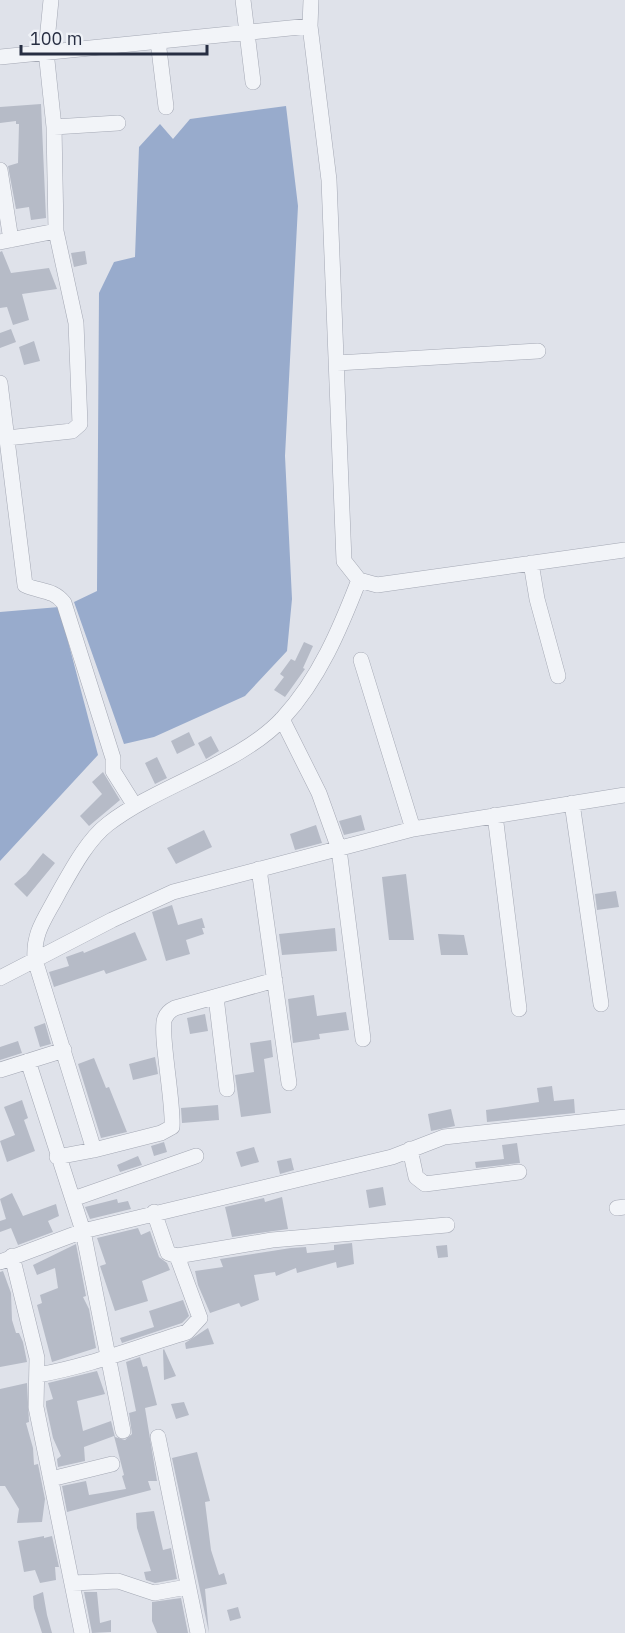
<svg xmlns="http://www.w3.org/2000/svg" width="625" height="1633" font-family="'IBM Plex Sans',sans-serif">
<style>
.water{fill:#98abcc}
.building{fill:#b6bbc7}
.lines{fill:none;stroke-linecap:round;stroke-linejoin:round}
.minor-casing{stroke:#a4a8b4;stroke-width:16}
.minor{stroke:#f2f4f8;stroke-width:15}
</style>
<rect width="100%" height="100%" fill="#dfe2ea"/>
<!-- water -->
<path class="water" d="M286,106L298,206L285,456L292,599L287,651L245,696L154,737L124,744L74,602L97,591L99,293L114,262L135,257L139,147L160,124L173,139L190,119Z
M59,607L98,755L0,861V612Z"/>
<!-- building -->
<path class="building" d="M41,104L46,218L31,220L29,207L16,209L8,166L18,163L19,124H16V121L0,123V107Z
M2,251L11,273L49,268L57,289L22,294L29,320L13,325L7,307L0,308V252Z
M85,251L87,264L74,267L71,253Z
M11,329L16,342L0,348V333Z
M34,341L40,361L24,365L19,347Z
M304,642L313,646L303,668L305,669L285,697L274,690L284,677L280,674L291,659L295,661Z
M189,732L195,745L177,754L171,741Z
M211,736L219,751L206,759L198,743Z
M157,757L167,778L155,784L145,763Z
M103,772L120,800L89,826L80,816L102,794L92,782Z
M361,815L365,830L344,835L339,821Z
M316,825L322,843L295,850L290,834Z
M204,830L212,847L176,864L167,848Z
M43,853L55,863L27,897L14,884L26,874Z
M406,874L414,940H389L382,877Z
M616,891L619,907L597,910L595,894Z
M172,905L178,925L202,918L205,928H202L204,934L186,940L190,954L166,961L152,912Z
M335,928L337,951L282,955L279,934Z
M135,932L147,960L106,974L104,970L54,987L49,972L69,966L66,957L83,951L84,953Z
M438,934L464,935L468,955H441Z
M314,995L317,1016L346,1012L349,1030L319,1034L320,1039L293,1043L288,999Z
M205,1014L208,1031L190,1034L187,1018Z
M45,1023L51,1044L40,1047L34,1027Z
M271,1040L273,1057L264,1059L271,1113L241,1117L235,1075L254,1072L250,1043Z
M18,1041L22,1053L0,1060V1047Z
M155,1057L158,1074L133,1080L129,1064Z
M94,1058L106,1088L109,1087L127,1132L101,1138L78,1064Z
M552,1086L554,1101L574,1099L575,1113L487,1122L486,1110L539,1102L537,1088Z
M22,1100L28,1118L24,1120L35,1151L7,1162L0,1141L15,1135L4,1107Z
M218,1105L219,1120L182,1123L181,1108Z
M451,1109L455,1126L431,1131L428,1114Z
M164,1142L167,1152L154,1156L151,1146Z
M517,1143L520,1163L476,1168L475,1162L504,1159L502,1145Z
M254,1147L259,1162L241,1167L236,1152Z
M138,1156L142,1165L120,1172L117,1165Z
M291,1158L294,1170L280,1174L277,1161Z
M383,1187L386,1205L369,1208L366,1190Z
M12,1193L23,1216L56,1204L59,1216L48,1221L53,1232L18,1245L11,1228L0,1232V1221L6,1219L0,1199Z
M282,1197L288,1229L232,1237L225,1207L264,1198L265,1202Z
M117,1199L118,1203L128,1201L131,1209L90,1219L85,1207Z
M138,1228L141,1235L150,1231L159,1257L167,1263L170,1270L142,1281L148,1301L115,1311L100,1266L106,1264L97,1238Z
M352,1243L354,1264L337,1268L336,1262L297,1273L296,1268L276,1276L275,1272L254,1275L259,1300L241,1307L239,1303L210,1313L198,1285L195,1271L223,1267L220,1259L291,1248L306,1247L307,1253L334,1250V1245Z
M76,1244L86,1296L83,1297L89,1309L96,1348L52,1362L37,1305L42,1303L40,1295L58,1288L55,1268L37,1275L33,1265Z
M447,1245L448,1257L438,1258L436,1246Z
M3,1271L11,1293L12,1320L16,1333H19L23,1342L27,1362L0,1367V1272Z
M183,1300L189,1316L182,1323L122,1343L120,1338L154,1327L149,1311Z
M208,1328L214,1344L186,1349L185,1343Z
M164,1349L176,1376L164,1380L163,1350Z
M140,1357L143,1367L147,1366L157,1405L145,1408L157,1481H148L151,1490L67,1512L62,1486L86,1481L89,1495L126,1489L122,1476L124,1475L114,1436L84,1447L85,1461L58,1467L57,1459L61,1456L53,1438L46,1406V1401L53,1399L48,1383L97,1371L105,1394L77,1401L83,1431L111,1421L115,1437L125,1440L132,1434L129,1413L136,1411L126,1362Z
M27,1383L29,1422L26,1423L33,1448L34,1465L38,1464L45,1499L42,1522L17,1523L19,1509L5,1486H0V1389Z
M184,1402L189,1415L176,1419L171,1404Z
M197,1452L210,1501L205,1502L211,1550L219,1575L224,1573L227,1584L205,1589L209,1633L172,1458Z
M154,1511L163,1550L171,1548L177,1579L155,1583L146,1580L144,1572L151,1571L137,1528L136,1513Z
M44,1536V1538L52,1536L59,1567H55L56,1580L40,1583L35,1570L24,1572L18,1541Z
M43,1592L47,1615L52,1633H42L34,1608L33,1596Z
M84,1592H97L100,1623L111,1620V1632L92,1633Z
M181,1598L188,1633H157L152,1621V1602Z
M238,1607L241,1618L230,1621L227,1610Z"/>
<g class="lines">
<!-- minor casing -->
<g class="minor-casing">
<path id="minor" d="M243,0L253,82
M311,0L310,26L329,180L344,561L359,580L377,585L625,550
M158,41L166,107
M0,57L310,26
M54,127L118,123
M0,170L11,240
M0,242L56,231
M337,363L538,351
M0,383L25,585C40,592 53,589 64,603L113,758V771L135,806
M7,438L72,431L80,424L76,323L56,231L54,127L46,51L51,0
M531,563L537,599L558,676
M361,660L413,829
M282,719L319,793L339,849L363,1039
M572,803L601,1004
M495,815L519,1009
M259,869L289,1083
M0,978L112,920L173,892L413,829L625,795
M216,997L227,1089
M28,1061L83,1231L123,1431
M0,1070L64,1050
M410,1149L416,1177L425,1184L519,1172
M94,1150L161,1133L172,1127C174,1103 159,1030 165,1018C167,1013 171,1010 175,1008L275,980
M57,1157L94,1150L35,960C33,932 45,919 58,894C71,871 87,840 108,824C158,785 241,764 283,718C319,679 340,629 359,580
M73,1199L196,1156
M617,1208L625,1207
M154,1212L168,1253L177,1256L272,1240L447,1225
M12,1256L37,1358L36,1407L82,1633
M0,1262L83,1231L392,1157L444,1137L625,1117
M38,1375C89,1366 137,1347 187,1332L200,1318L177,1256
M158,1437L198,1633
M51,1479L112,1464
M72,1583L118,1581L154,1593L187,1587"/>
</g>
<!-- minor -->
<use href="#minor" class="minor"/>
</g>
<!-- scale -->
<path d="M21 45v9h186v-9" fill="none" stroke="#272e42" stroke-width="3"/>
<text x="30" y="45" font-size="18" fill="#272e42" stroke="#eff2f7" stroke-width="4.5" paint-order="stroke">100 m</text>
</svg>
